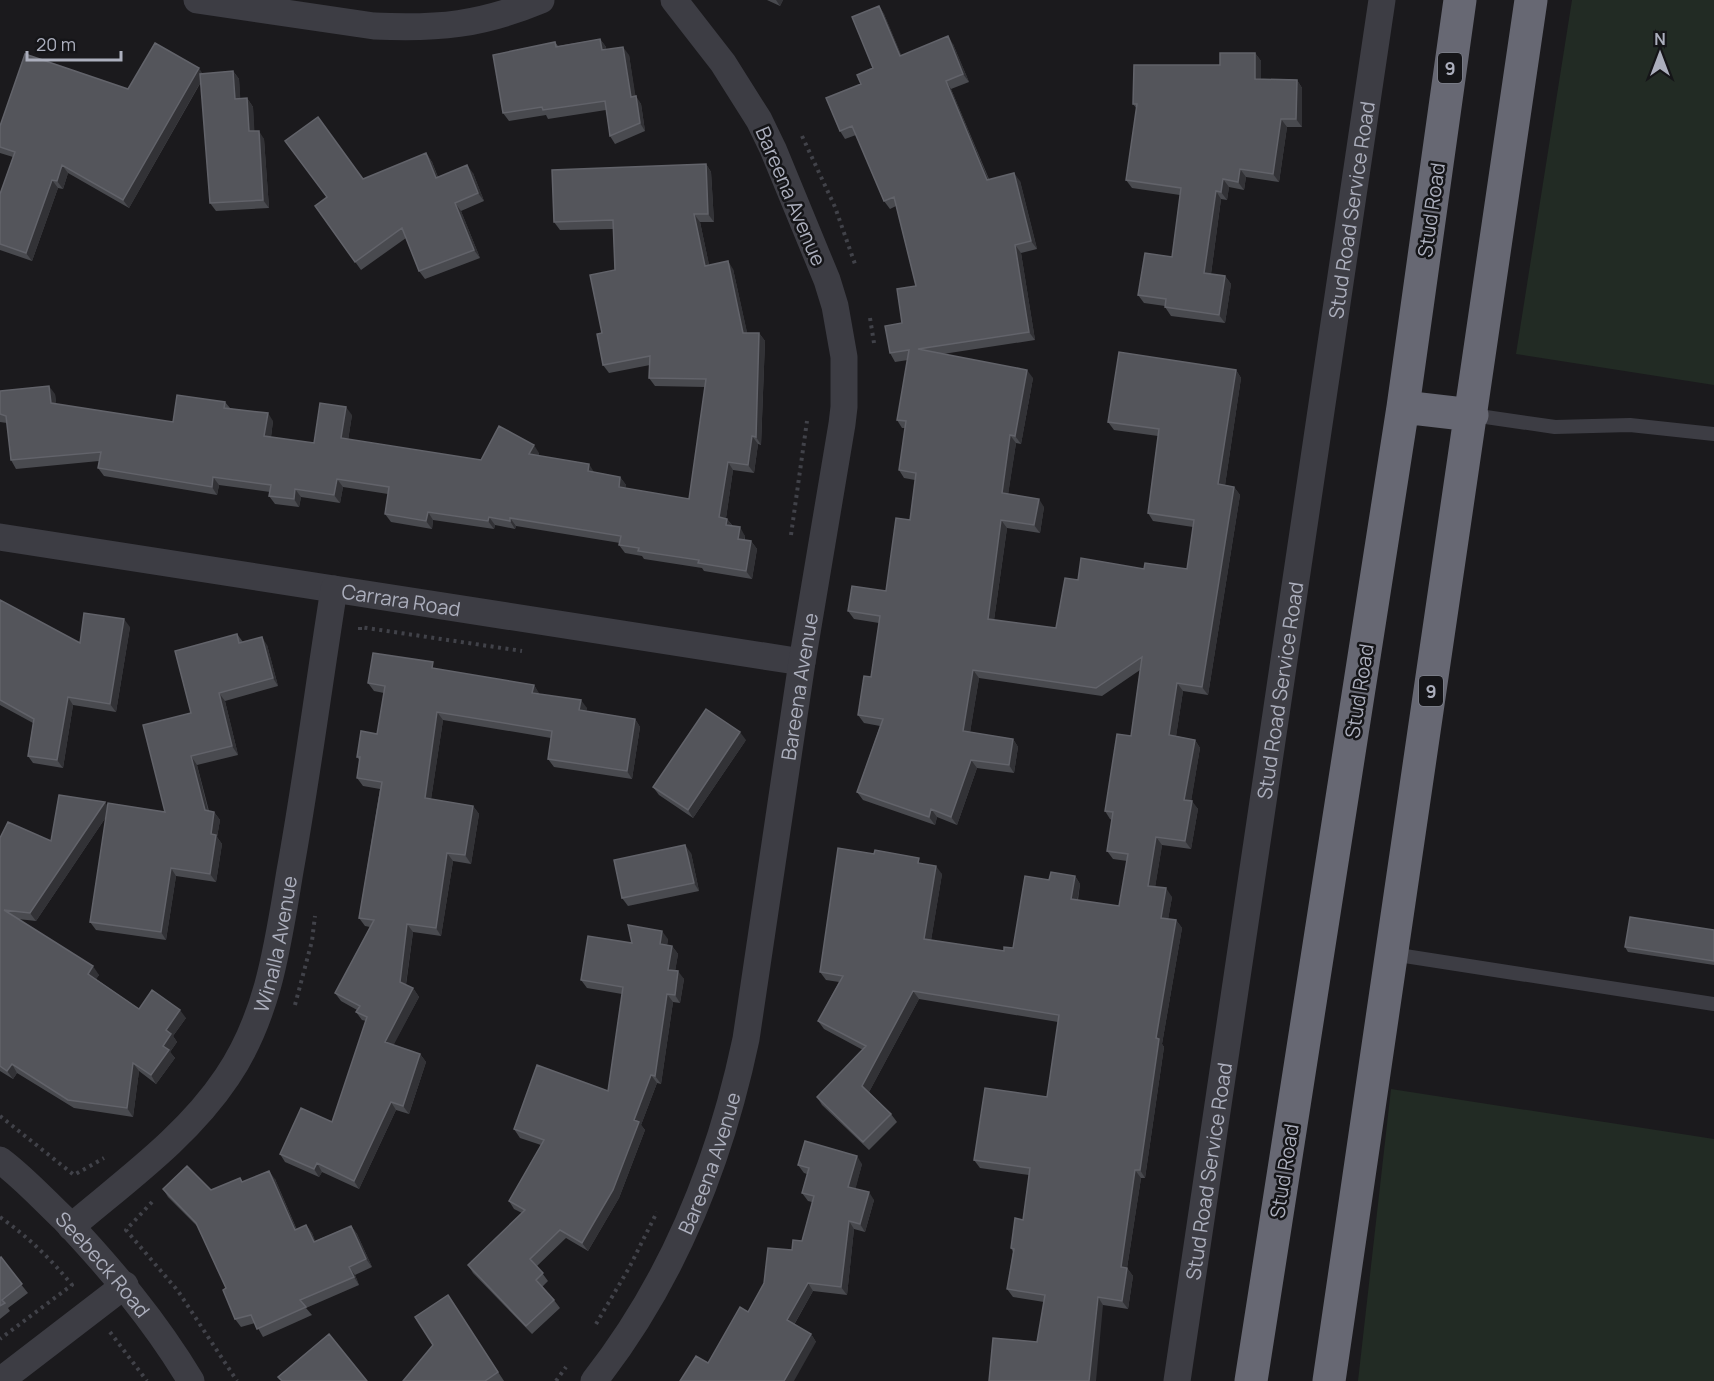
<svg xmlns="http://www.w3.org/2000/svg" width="1714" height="1381" font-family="Manrope,sans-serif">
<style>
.green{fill:#222b24}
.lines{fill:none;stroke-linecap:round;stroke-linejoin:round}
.path{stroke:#414249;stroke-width:4;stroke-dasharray:3 4.5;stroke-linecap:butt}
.lane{stroke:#3d3d44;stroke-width:14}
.street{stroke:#3d3d44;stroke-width:27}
.highway{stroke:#676873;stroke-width:33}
.wall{fill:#494a4f}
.shaded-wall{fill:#323236}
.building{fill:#54555b;stroke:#62636a;stroke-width:1.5}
.labels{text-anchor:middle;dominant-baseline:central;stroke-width:5;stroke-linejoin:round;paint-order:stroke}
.shield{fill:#151518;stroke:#7f818c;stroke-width:1.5}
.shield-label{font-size:18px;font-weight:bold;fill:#acafbd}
.street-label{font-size:20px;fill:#acafbd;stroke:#151518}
</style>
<rect width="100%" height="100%" fill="#1b1a1d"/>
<!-- green -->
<path class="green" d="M1572,0H1714V385L1516,354Z
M1391,1089L1714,1139V1381H1358Z"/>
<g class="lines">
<!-- path -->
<path class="path" d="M802,136L835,207L856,267
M870,318L874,343
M791,535L807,421
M360,630V627L522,651
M295,1005L312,941L315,916
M0,1116L74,1175L104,1158
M152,1202L126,1230L178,1291L237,1381
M0,1217C28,1237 50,1258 72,1285L0,1339
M596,1324L629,1268L657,1212
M110,1332L147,1381
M556,1381L566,1367"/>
<!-- lane -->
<path class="lane" d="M1472,415L1555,427L1630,425L1714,434
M1392,954L1714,1004"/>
<!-- street -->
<g class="street">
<path d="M197,0L374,26C438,29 481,25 541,0"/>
<path id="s1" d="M0,537L802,662"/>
<path id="s2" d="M0,1160C23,1177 43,1199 64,1219C112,1270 155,1321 191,1381"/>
<path id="s3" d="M71,1227C125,1181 187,1137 227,1077C269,1015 278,943 290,871C307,777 319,683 334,589"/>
<path d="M0,1381L125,1285"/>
<path id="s4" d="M594,1381C672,1282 720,1162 746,1039L802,662L842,424L844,407V357L835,306L827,280L773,149L759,120L723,63L674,0"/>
<path id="s5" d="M1177,1381L1382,0"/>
</g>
<!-- highway -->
<path class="highway" d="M1403,407L1472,415
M1251,1381L1403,407L1460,0
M1329,1381L1531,0"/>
</g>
<!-- wall -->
<path class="wall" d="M767,0H783L780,6Z
M879,6L884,14L901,55L953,44L969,82L951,89L989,179L1020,181L1037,249L1021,253L1035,340L943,354L1033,378L1021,444L1016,443L1008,494L1044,507L1040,533L1007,528L994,620L1056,628L1078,580L1144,569H1187L1193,527L1153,521L1148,513L1158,436L1114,430L1108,422L1236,370L1241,378L1225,485L1234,487L1240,495L1208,695L1183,691L1176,736L1195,740L1200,748L1191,801L1198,809L1191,849L1162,845L1155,887L1172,897L1168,919L1176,920L1182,928L1162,1044L1164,1047L1145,1178H1141L1127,1268L1133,1276L1128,1309L1103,1305L1037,1342L1044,1302L1013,1297L1007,1289L1013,1252L1011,1248L1023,1220L1029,1175L980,1168L974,1160L1047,1097L1058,1022L919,999L869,1092L891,1114L897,1122L869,1150L822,1105L817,1097L863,1050L824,1029L818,1021L839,982L826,980L820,972L924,864L942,874L931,940L1004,951L1013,948L1049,880L1075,876L1080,884L1078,900L1119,906L1127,861L1113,859L1107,851L1112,820L1110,819L1105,811L1131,736L1140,670L1102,696L979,678L970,732L1013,739L1018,747L1014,773L977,768L957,825L937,817L935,825L863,800L857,792L880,726L864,723L858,715L871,677L879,623L854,619L848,611L886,591L910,520L915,480L904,478L899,470L905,428H902L897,420L908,360L895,362L890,353L902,323L916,286L896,206L890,209L884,201L856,135L845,139L840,131L861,84L873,68Z
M600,39L606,47V50L629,55L635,96L641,104L645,131L615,144L610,136L606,110L548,119L546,115L509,121L503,113L555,42L558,46Z
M1255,53L1261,61V79L1297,80L1302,88V127H1287L1279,182L1246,177L1244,190L1229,187L1227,200L1221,199L1211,274L1225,276L1231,284L1225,323L1171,316L1165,307V306L1144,303L1138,295L1172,257L1180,195L1132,188L1126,180L1137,109L1133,104L1220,65Z
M233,71L239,79L240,99L247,98L253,107L254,131L264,139L269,208L216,211L210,203L201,82L129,208L68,173L63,189L58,188L32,261L0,250V194L13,157L0,153V126L128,89L203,74Z
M426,153L432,162L438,177L473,173L484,201L461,211L480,258L425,279L419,271L406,238L361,270L315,206L363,179Z
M706,164L711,172L714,222H700L709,265L733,269L747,333H759L765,341L761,445L758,444L754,473L733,470L726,518L733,526L745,536V540L751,541L757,549L752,579L704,571L702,568L644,559L642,556L625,553L619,545L620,543L516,526L515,529L495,525L494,529L433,520L432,529L391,522L385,514L388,494L343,487L340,503L301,497L299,507L275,504L269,496L270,492L219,485L217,495L104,476L98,468L99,461L16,469L11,460L7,423L0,422V391L55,394L56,404L173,422L225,402L230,408L273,421L271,437L314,443L352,415L348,440L481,460L539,453L538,456L594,472L620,477L626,485L625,488L689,499L705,387L655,386L649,378L650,365L609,373L603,365L602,333L615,270L613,229L560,230L554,222Z
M0,600L80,643L130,627L116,712L73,705L63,768L33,763L28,756L33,723L0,705Z
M237,634L243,642L267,645L278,686L225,701L238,755L197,765L209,811L214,812L220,820L217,837L222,844L216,882L176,876L166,940L96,930L90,922L106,817L36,921L18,919L99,975L96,979L139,1009L186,1018L173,1036L177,1042L170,1052L175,1058L156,1084L139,1071L133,1117L74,1108L17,1073L13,1079L0,1071V838L51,841L105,802L107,806L165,812L191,713Z
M437,669L534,685L539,694L587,708L586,711L635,719L640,727L632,779L554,767L548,759L551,738L443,720L431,799L473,806L479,814L471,864L453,861L441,936L413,932L406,985L413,988L419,997L393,1045L420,1054L426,1062L409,1114L396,1110L359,1189L322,1172L319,1177L285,1162L280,1154L332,1122L366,1021L362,1020L356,1012L357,1010L341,1001L335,993L370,927L365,926L359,918L380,789L363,786L357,778L360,761L357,757L377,734L384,693L374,691L368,683Z
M746,740L693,818L659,795L653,787Z
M691,853L699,891L628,906L622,898Z
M1714,930V965L1628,952L1625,947Z
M668,939L667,945L672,946L678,954L675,971L684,979L680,1003L673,1002L661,1084L657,1083L641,1125L645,1130L619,1198L588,1251L566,1238L537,1266L548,1281L542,1287L554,1300L560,1308L532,1334L473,1273L468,1265L522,1213L514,1209L509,1201L541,1145L520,1138L514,1129L608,1091L622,994L587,988L581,980L632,943Z
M862,1164L855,1189L874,1200L865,1232L854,1229L847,1295L813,1291L794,1325L811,1334L816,1342L708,1363L748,1312L792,1250L802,1241L812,1202L808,1201L802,1193L807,1174L804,1173L798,1165Z
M240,1178L243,1182L275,1179L297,1230L306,1225L312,1233L315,1241L351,1226L357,1234L372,1267L355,1275L359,1285L306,1308L312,1315L263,1337L255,1323L241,1327L235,1319L226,1288L198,1227L168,1197L163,1189L211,1190Z
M0,1258L28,1293L8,1308L10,1311L0,1319Z
M448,1295L504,1381H403L433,1345Z"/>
<!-- shaded-wall -->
<path class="shaded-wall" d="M776,0H783L780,6Z
M879,6L884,14L905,64L900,56Z
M948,36L953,44L969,82L963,74Z
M600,39L606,47L607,58L602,50Z
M623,47L629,55L637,105L631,97Z
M1255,53L1261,61V87L1255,79Z
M199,68L204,76L129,208L123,200Z
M233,71L239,79L241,108L235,99Z
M1297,80L1302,88V127L1296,119Z
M946,81L951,89L992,188L987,180Z
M636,96L641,104L645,131L640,123Z
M247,98L253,107L255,140L249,131Z
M1281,119L1287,127L1279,182L1273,174Z
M259,131L264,139L269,208L263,200Z
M426,153L432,162L441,186L436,178Z
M706,164L711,172L714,222L708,214Z
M62,165L68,173L63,189L57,181Z
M467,165L473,173L484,201L478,193Z
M1240,169L1246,177L1244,190L1238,182Z
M1014,173L1020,181L1037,249L1031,241Z
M1223,179L1229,187L1227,200L1221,192Z
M52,180L58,188L32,261L26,253Z
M1216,191L1221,199L1210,281L1204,273Z
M455,203L461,211L480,258L474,250Z
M694,214L700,222L711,274L705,266Z
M1015,245L1021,253L1035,340L1029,332Z
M728,261L733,269L749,341L743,333Z
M1225,276L1231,284L1225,323L1219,315Z
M759,333L765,341L761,445L756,437Z
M1027,370L1033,378L1021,444L1015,436Z
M1236,370L1241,378L1224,492L1218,484Z
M49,386L55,394L57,411L51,403Z
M346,407L352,415L347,447L341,438Z
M268,413L273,421L270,444L264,436Z
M1010,435L1016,443L1007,502L1002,493Z
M752,436L758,444L754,473L748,465Z
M534,445L539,453L534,462L529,454Z
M728,462L733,470L725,525L719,517Z
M589,464L594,472L588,471Z
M213,477L219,485L217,495L212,487Z
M620,477L626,485L624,495L619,487Z
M337,479L343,487L340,503L334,495Z
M1234,487L1240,495L1208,695L1202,687Z
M295,489L301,497L299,507L294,499Z
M1039,499L1044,507L1040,533L1034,525Z
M428,512L433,520L432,529L426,521Z
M489,517L495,525L494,529L488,521Z
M510,518L516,526L515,529L510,521Z
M727,519L733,527L726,525Z
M1001,520L1007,528L993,627L988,619Z
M740,527L745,536L743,547L738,539Z
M751,541L757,549L752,579L746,571Z
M124,619L130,627L116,712L110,704Z
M262,637L267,645L278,686L273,678Z
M973,670L979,678L969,739L963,731Z
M1177,683L1183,691L1175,743L1169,735Z
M534,685L539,693L538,701L532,693Z
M219,693L225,701L238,755L232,746Z
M68,697L73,705L63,768L57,760Z
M581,700L587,708L585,718L579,710Z
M437,712L443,720L430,806L425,798Z
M635,719L640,727L632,779L627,771Z
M740,732L746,740L693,818L688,810Z
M1013,739L1018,747L1014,773L1009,765Z
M1195,740L1200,748L1190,808L1184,800Z
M191,756L197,765L210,819L205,810Z
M971,760L977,768L957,825L951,817Z
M1192,801L1198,809L1191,849L1185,841Z
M105,802L110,811L36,921L30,913Z
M473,806L479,814L471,864L465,855Z
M931,809L937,817L935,825L929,817Z
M214,812L220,820L217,837L222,844L216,882L210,874L211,834Z
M1156,837L1162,845L1154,894L1148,886Z
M685,845L691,853L699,891L694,883Z
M447,853L453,861L441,936L436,928Z
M936,866L942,874L930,947L924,939Z
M171,868L176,876L166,940L161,932Z
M1075,876L1080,884L1076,907L1071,899Z
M1166,888L1172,897L1167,926L1161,918Z
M1176,920L1182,928L1162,1044L1164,1047L1145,1178L1140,1170L1156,1038Z
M407,924L413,932L405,990L400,982Z
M662,931L668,939L666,952L660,944Z
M672,946L678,954L674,978L668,970Z
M93,966L99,975L94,982L88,974Z
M678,971L684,979L680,1003L675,995Z
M413,988L419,997L391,1050L385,1042Z
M913,991L919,999L868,1094L862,1086Z
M667,994L673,1002L661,1084L655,1076Z
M180,1010L186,1018L173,1036L177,1042L170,1052L175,1058L156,1084L151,1075L163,1046L166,1030Z
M420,1054L426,1062L409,1114L403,1106Z
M133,1063L139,1071L133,1117L127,1108Z
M12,1064L17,1073L13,1079L7,1071Z
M651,1075L657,1083L641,1125L645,1130L619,1198L588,1251L582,1243L634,1120Z
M391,1102L396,1110L359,1189L354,1181Z
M857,1156L862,1164L854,1195L848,1187Z
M317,1163L322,1172L319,1177L314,1169Z
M1135,1170L1141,1178L1127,1268L1133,1276L1128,1309L1122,1301L1121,1267Z
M269,1171L275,1179L300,1238L295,1230Z
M869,1192L874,1200L865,1232L860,1224Z
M849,1221L854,1229L847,1295L841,1287Z
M306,1225L312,1233L319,1250L314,1242Z
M351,1226L357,1234L372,1267L366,1259Z
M349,1267L355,1275L359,1285L354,1277Z
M808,1283L813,1291L792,1328L787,1320Z
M1098,1297L1103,1305L1096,1381H1089Z
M811,1334L816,1342L794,1381H784Z"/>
<!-- building -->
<path class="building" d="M879,6L900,56L948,36L963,74L946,81L987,180L1014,173L1031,241L1015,245L1029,332L918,349L1027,370L1015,436L1010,435L1002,493L1039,499L1034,525L1001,520L988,619L1056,628L1065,578L1078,580L1081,558L1144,569L1145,563L1187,569L1194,520L1148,513L1159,429L1108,422L1119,352L1236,370L1218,484L1234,487L1202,687L1177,683L1169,735L1195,740L1184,800L1192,801L1185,841L1156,837L1148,886L1166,888L1161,918L1176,920L1156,1038L1159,1039L1140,1170H1135L1121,1267L1127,1268L1122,1301L1098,1297L1089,1381H989L993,1338L1037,1342L1045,1295L1007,1289L1014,1249L1011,1248L1015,1218L1023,1220L1030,1168L974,1160L985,1088L1047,1097L1059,1015L913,991L862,1086L891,1114L863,1142L817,1097L866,1046L818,1021L843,976L820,972L838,848L874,854L875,850L919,858L918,863L936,866L924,939L1004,951V947L1013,948L1025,876L1049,880L1051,872L1075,876L1071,899L1119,906L1128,854L1107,851L1113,812L1105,811L1117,734L1131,736L1142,657L1096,688L973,670L963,731L1013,739L1009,765L971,760L951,817L931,809L929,817L857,792L883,719L858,715L864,676L871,677L880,616L848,611L852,586L886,591L896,518L910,520L916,473L899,470L906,421L897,420L909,350L890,353L885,326L902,323L897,289L916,286L894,197L884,201L852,126L840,131L826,98L861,84L857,75L873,68L852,17Z
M600,39L602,50L623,47L631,97L636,96L640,123L610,136L605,101L543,110L542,107L503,113L493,55L555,42L556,47Z
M155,43L199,68L123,200L62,165L57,181L52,180L26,253L0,244V194L15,152L0,147V126L25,54L128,89Z
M1220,53H1255V79L1297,80L1296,119H1281L1273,174L1240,169L1238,182L1223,179L1221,192L1216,191L1204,273L1225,276L1219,315L1165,307L1166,299L1138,295L1145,253L1172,257L1181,188L1126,180L1137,104H1133L1134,65H1220Z
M233,71L235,99L247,98L249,131H259L263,200L210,203L200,74Z
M318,117L363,179L426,153L436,178L467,165L478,193L455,203L474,250L419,271L402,228L355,262L315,206L327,197L285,141Z
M706,164L708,214H694L705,266L728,261L743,333H759L756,437L752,436L748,465L728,462L719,517L727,519L726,525L740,527L738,539L751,541L746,571L698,563L699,560L638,551L639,548L619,545L621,536L510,518V521L489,517L488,521L428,512L426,521L385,514L389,487L337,479L334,495L295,489L294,499L269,496L271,485L213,477L212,487L98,468L101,452L11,460L6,416L0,414V391L49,386L51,403L173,422L177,395L225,402L224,408L268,413L264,436L314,443L320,403L346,407L341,438L481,460L499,426L534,445L529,454L589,464L588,471L620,477L619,487L689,499L706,379L649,378L650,356L603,365L597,334L602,333L590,275L615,270L613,220L554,222L552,170Z
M0,600L80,643L84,613L124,619L110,704L68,697L57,760L28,756L34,719L0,700Z
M237,634L239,643L262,637L273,678L219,693L232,746L191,756L205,810L214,812L211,834L216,835L210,874L171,868L161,932L90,922L108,803L165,812L143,725L191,713L175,651Z
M373,653L433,662L432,668L534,685L532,693L581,700L579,710L635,719L627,771L548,759L552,731L437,712L425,798L473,806L465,855L447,853L436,928L407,924L400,982L413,988L385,1042L420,1054L403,1106L391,1102L354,1181L317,1163L314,1169L280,1154L301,1108L332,1122L367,1017L356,1012L360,1006L335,993L374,920L359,918L382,782L357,778L360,757H357L361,731L377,734L385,686L368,683Z
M706,709L740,732L688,810L653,787Z
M59,795L105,802L30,913L4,910L93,966L88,974L139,1009L152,990L180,1010L166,1030L171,1034L163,1046L169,1050L151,1075L133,1063L127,1108L68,1100L12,1064L7,1071L0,1066V838L8,822L51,841Z
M685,845L694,883L622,898L614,860Z
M1630,917L1714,930V961L1625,947Z
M628,925L662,931L660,944L672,946L668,970L678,971L675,995L667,994L655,1076L651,1075L634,1120L639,1122L613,1190L582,1243L560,1230L530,1259L543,1273L536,1280L554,1300L526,1326L468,1265L525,1210L509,1201L544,1140L514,1129L537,1065L608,1091L623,987L581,980L588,936L632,943Z
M805,1141L857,1156L848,1187L869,1192L860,1224L849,1221L841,1287L808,1283L787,1320L811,1334L784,1381H680L696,1356L708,1363L740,1307L748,1312L764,1283L768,1248L792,1250L793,1240L802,1241L814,1196L802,1193L809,1168L798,1165Z
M187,1166L211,1190L240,1178L242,1182L269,1171L295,1230L306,1225L314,1242L351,1226L366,1259L349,1267L354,1277L300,1300L306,1307L257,1329L251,1315L235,1319L223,1290L226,1288L196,1223L163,1189Z
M1,1257L22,1284L2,1300L5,1303L0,1306V1258Z
M448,1295L498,1372L485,1381H403L433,1345L415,1317Z
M329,1334L367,1381H282L278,1377Z"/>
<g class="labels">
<!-- shield labels -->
<g class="shield">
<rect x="1438" y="53" width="24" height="30" rx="4.5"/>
<rect x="1419" y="676" width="24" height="30" rx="4.5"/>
</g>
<g class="shield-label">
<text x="1450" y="68">9</text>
<text x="1431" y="691">9</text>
</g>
<!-- street labels -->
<g class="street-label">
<text transform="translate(791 196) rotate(67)">Bareena Avenue</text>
<text stroke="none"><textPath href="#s5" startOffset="1184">Stud Road Service Road</textPath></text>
<text transform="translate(1431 210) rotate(-82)">Stud Road</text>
<text stroke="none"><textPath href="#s1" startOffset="406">Carrara Road</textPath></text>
<text stroke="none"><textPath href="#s4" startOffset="734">Bareena Avenue</textPath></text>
<text stroke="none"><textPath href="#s5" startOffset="698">Stud Road Service Road</textPath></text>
<text transform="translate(1359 691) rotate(-81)">Stud Road</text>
<text stroke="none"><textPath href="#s3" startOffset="360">Winalla Avenue</textPath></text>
<text stroke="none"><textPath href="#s4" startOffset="248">Bareena Avenue</textPath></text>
<text stroke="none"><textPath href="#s5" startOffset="212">Stud Road Service Road</textPath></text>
<text transform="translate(1284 1171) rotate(-81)">Stud Road</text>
<text stroke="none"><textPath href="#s2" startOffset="147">Seebeck Road</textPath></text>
</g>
</g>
<!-- north arrow -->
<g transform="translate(1660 54)" stroke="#151518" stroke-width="4.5" paint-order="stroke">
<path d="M0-4.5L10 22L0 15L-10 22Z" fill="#acafbd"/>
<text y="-9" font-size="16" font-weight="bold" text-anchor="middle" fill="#acafbd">N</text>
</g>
<!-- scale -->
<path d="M27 51v9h94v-9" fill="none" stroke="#acafbd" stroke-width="3"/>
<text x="36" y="51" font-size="18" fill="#acafbd" stroke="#151518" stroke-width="4.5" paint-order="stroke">20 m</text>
</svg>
